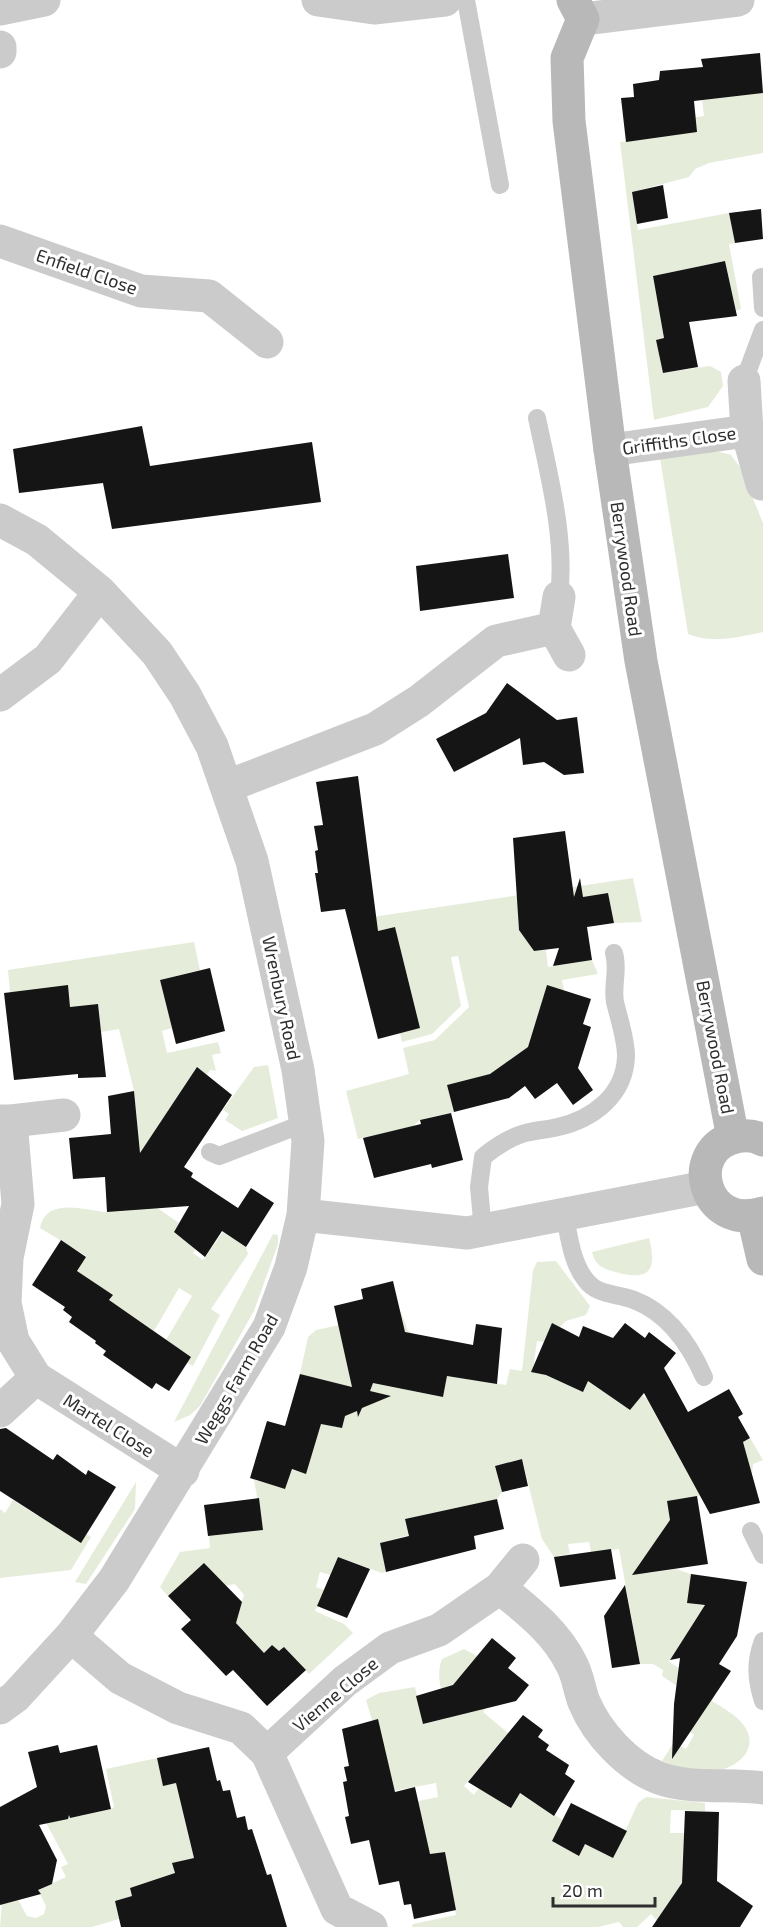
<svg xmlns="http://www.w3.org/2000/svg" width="763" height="1927" font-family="'Exo 2',sans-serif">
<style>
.green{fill:#e5edda}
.building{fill:#151515}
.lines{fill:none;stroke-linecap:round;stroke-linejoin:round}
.lane{stroke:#cbcbcb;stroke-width:18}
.street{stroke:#cbcbcb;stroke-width:33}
.secondary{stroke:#b8b8b8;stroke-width:33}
.labels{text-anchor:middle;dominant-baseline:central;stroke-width:6;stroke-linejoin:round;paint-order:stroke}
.street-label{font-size:18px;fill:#2e2e2e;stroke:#fff}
</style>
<rect width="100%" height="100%" fill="#fff"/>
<!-- green -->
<path class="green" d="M763,93V153L709,163L695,169L689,177L632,192L638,230L729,213L735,243L729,244L741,309L736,311L725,261L653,276L664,338L656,340L663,373L710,366L721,372L723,386L708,407L654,420L620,142L662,137L661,122L704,116L702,100Z
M716,451L731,455L740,467L763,523V632C739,637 711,644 688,634L660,458Z
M633,878L642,922L614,923L608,893L584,897V906L526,914L518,920L519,930L530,937L533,951L546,950L548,967L592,960L598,974L562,980L564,990L547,1058L578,1068L553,1085L485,1078L447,1085L454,1112L420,1120L412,1127L358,1139L346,1091L409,1074L403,1048L435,1040L469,1007L458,956L451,957L461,1006L432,1034L402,1042L400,1033L420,1028L395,927L357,936L352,920Z
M194,942L200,970L160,980L172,1028L162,1031L167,1053L218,1042L221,1053L212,1055L216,1071L210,1070L206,1076L156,1207L179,1223L174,1232L181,1238L203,1237L193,1253L203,1260L223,1232L246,1247L248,1254L211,1309L220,1315L193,1366L187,1363L191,1357L166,1340L192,1296L179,1288L154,1331L119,1307L94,1323L113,1295L77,1271L86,1256L40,1228C47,1197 82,1210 105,1212C114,1212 124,1211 133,1210L110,1123L137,1121L134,1091L119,1029L101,1032L98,1004L70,1007L68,985L13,1025L8,970Z
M268,1065L278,1118L242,1131L225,1120L229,1114L223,1110L254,1067Z
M273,1234L278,1235V1244L254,1311L200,1406L190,1415L174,1422Z
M649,1238C657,1268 651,1281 619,1273C605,1269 596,1268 592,1252Z
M556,1261L590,1306L586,1315L566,1321L544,1342L537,1341L533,1369L604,1344L595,1386L630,1410L642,1395L647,1399L683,1465L707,1452L711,1459L750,1438L763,1460L753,1464L752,1474L722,1481L710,1494L668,1501L672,1534L646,1561L648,1573L676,1569L691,1574L688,1603L742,1611L737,1636L699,1614L669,1662L695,1678L693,1682L715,1695L712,1701C723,1708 737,1715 745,1727C761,1753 731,1772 707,1772C690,1771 677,1768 662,1761L674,1742L686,1749L694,1735L684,1728L700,1701L662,1676L663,1670L653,1664H640L619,1549L591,1552L589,1542L568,1544L570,1554L554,1557L542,1539L522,1459L495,1466L502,1492L497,1499L405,1519L409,1535L380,1543L386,1572L382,1573L338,1557L330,1575L320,1572L316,1587L324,1590L315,1611L344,1624L353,1633L309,1674L285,1648L279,1652L272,1645L264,1653L230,1616L240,1607L244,1595L235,1584L168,1596L160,1587L180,1552L210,1548L209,1536L263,1530L254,1480L285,1488L292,1470L306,1473L317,1423L342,1428L346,1409L355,1411L362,1408L365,1401L352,1387L300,1374L308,1337L316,1330L401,1312L408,1331L414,1334L404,1389L443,1397L447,1376L506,1385L510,1369L522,1371L533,1270L537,1262Z
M136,1482L135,1509L86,1584L75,1582Z
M53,1492L60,1517L57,1528L79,1541L87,1534L91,1537L71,1570L0,1578V1509L5,1513L13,1500L38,1516Z
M464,1649L477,1656L497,1693L483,1712L508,1733L464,1786L474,1795L479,1788L520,1794L563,1820L552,1841L578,1855L585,1844L613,1858L638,1803L646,1797L705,1803V1811L671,1810L670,1833H684V1880L660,1924L651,1914L637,1927H623L619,1922L598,1927H412L413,1924L456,1915L445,1852L430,1854L409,1803L438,1797L436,1783L393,1791L366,1700L379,1693L415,1687L424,1724L448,1718C445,1698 434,1679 442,1659Z
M157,1758L163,1785L177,1783L198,1857L173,1863L175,1877L130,1888L132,1896L115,1901L119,1919L92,1927H0L4,1874L27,1916L36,1918L44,1914L46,1906L38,1890L66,1877L61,1867L68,1864L44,1819L76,1800L81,1816L111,1809L114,1807L106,1769Z"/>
<!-- building -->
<path class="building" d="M760,53L763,93L694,101L697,132L626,142L621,98L634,97L633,84L659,80L660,71L703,67L701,59Z
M663,185L668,218L637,224L632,192Z
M761,209L763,239L735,243L729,213Z
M725,261L737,316L689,322L698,367L663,373L656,340L664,338L653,276Z
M142,426L150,466L312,442L321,502L112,529L103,483L19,493L13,449Z
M508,554L514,598L420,611L416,566Z
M507,683L557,720L577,717L584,773L564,775L544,762L523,765L520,738L454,772L436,739L486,713Z
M358,776L378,931L395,927L420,1028L378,1039L345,909L321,912L315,873H318L315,851L318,850L314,826L323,825L316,782Z
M565,831L574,897L580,878L583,897L608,893L614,923L587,927L592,960L553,966L559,948L534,951L519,930L513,838Z
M210,968L225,1031L176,1044L160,980Z
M68,985L70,1007L98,1004L106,1077L78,1078V1074L14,1080L4,993Z
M547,985L591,999L583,1024L591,1027L578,1068L593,1090L573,1105L557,1083L535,1099L525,1086L509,1098L454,1112L447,1085L490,1074L528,1047Z
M197,1067L232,1095L184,1167L193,1173L191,1177L238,1208L251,1188L274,1203L246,1247L222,1231L205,1257L174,1232L189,1206L107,1212L105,1177L73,1179L69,1138L111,1134L108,1096L134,1091L140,1153Z
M451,1113L463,1160L432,1168L431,1164L374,1178L363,1138L421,1124L420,1120Z
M61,1240L86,1257L77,1271L113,1295L109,1300L191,1357L169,1391L156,1383L152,1389L103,1355L106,1351L95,1343L96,1341L69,1322L72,1317L63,1310L65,1307L32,1285Z
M393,1281L405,1332L473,1345L476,1324L502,1328L497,1384L447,1376L443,1397L373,1383L370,1391L391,1396L362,1408L358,1417L357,1411L345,1416L342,1428L321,1424L306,1474L292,1469L285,1489L250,1478L267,1421L285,1426L300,1374L352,1387L334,1306L363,1299L361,1289Z
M552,1323L579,1337L583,1326L613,1338L625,1323L645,1338L649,1332L676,1353L664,1368L688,1412L729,1389L743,1414L738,1417L750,1438L743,1442L760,1503L710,1514L644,1393L630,1410L588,1381L583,1392L546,1375L531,1372Z
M6,1428L53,1460L57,1454L86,1475L88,1470L116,1487L81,1543L0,1491V1429Z
M522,1459L528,1486L502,1492L495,1466Z
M697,1496L708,1564L632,1575L670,1520L667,1501Z
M259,1498L263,1530L208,1536L204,1505Z
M497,1499L504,1529L474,1536L476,1549L386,1572L380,1543L409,1536L405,1519Z
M611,1549L616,1579L560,1587L554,1557Z
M338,1557L370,1569L347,1618L317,1606Z
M204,1563L242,1602L236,1623L264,1653L272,1645L279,1651L284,1647L306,1670L267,1706L233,1670L226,1676L181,1629L191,1620L168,1596Z
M691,1574L747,1582L737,1636L719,1664L731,1671L672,1759L674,1704L680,1658L670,1660L705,1605L687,1603Z
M625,1585L640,1664L612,1668L604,1616Z
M492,1638L516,1658L508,1668L529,1685L516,1701L423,1724L416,1696L453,1685Z
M523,1715L543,1730L538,1737L549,1745L546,1750L569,1765L565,1774L575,1781L554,1816L520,1793L511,1808L468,1782Z
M378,1719L395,1792L415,1787L430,1854L445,1852L456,1910L414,1919L411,1904L404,1905L399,1881L379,1885L369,1840L351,1844L345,1817L349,1816L343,1782L347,1781L344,1767L349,1766L342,1729Z
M58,1745L60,1753L97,1745L111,1809L70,1818L69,1815L68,1819L39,1825L57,1860L52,1884L38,1890L41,1894L0,1905V1807L37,1787L28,1752Z
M209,1747L217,1781L220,1780L223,1791L230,1790L237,1818L245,1816L248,1830L252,1829L267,1875L271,1874L287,1927H121L115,1901L132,1896L130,1888L175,1873L172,1863L194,1858L176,1783L163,1786L157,1758Z
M571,1803L627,1831L613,1858L585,1844L579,1856L552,1841Z
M685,1811L719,1812L717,1881L753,1906L740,1927H652L682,1883Z"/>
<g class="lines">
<!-- lane -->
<path class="lane" d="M466,0L500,185
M761,277L763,308
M744,381L763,330
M537,418C549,476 566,538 559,597
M210,1152L219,1156L305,1123
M564,1213C569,1234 571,1261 585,1279C597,1296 616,1293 634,1300C668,1313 690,1345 704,1377
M483,1231L479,1187L483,1157C495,1147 507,1139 522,1134C534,1130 546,1130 558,1127C593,1119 625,1095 626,1056C626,1039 619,1019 615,1002C612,985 619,970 614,953
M751,1531L763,1555
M763,1641C755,1662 756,1679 763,1701"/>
<!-- street -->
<path class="street" d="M318,0L374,8L445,0
M0,9L44,0
M583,19L738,0
M0,47V52
M0,241L141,291L209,296L267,342
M744,381L747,431L762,484
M610,450L747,431
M0,520L37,540L100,592L157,653L185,695L212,746L252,861L298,1070L308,1141L303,1215L291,1267L269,1327L114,1580L71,1636L15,1697L0,1708
M559,597L554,628L569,655
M0,695L48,659L100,592
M228,786L375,729L419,701L496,641L554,628
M0,1121H11L18,1204L7,1258L5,1303L13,1341L36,1378
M11,1121L64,1115
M303,1215L467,1233L706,1187
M0,1411L36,1378L183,1471
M500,1588C527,1610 555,1631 571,1663C578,1675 579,1689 584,1702C597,1733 627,1766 659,1778C691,1790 730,1783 763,1788
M71,1636L120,1678L178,1708L241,1728L267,1753L345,1681L390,1648L439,1630L500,1588L523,1560
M267,1753L337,1909L371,1927"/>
<!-- secondary -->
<path class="secondary" d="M573,0L583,19L567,58L569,121L610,450L641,661L733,1138
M763,1140C754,1135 745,1135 736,1137C683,1149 703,1232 763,1213
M753,1216L763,1259"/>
</g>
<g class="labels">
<!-- street labels -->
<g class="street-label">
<text transform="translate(87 271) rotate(19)">Enfield Close</text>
<text transform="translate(679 440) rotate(-8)">Griffiths Close</text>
<text transform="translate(627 569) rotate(82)">Berrywood Road</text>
<text transform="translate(282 998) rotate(78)">Wrenbury Road</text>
<text transform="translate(716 1047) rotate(79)">Berrywood Road</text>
<text transform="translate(236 1379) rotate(-60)">Weggs Farm Road</text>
<text transform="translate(109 1425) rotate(32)">Martel Close</text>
<text transform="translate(335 1694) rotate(-40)">Vienne Close</text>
</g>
</g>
<!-- scale -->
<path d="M553 1897v9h102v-9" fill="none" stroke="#2e2e2e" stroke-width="3"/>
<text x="562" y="1897" font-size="18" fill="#2e2e2e" stroke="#ffffff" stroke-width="4.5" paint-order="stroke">20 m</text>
</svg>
